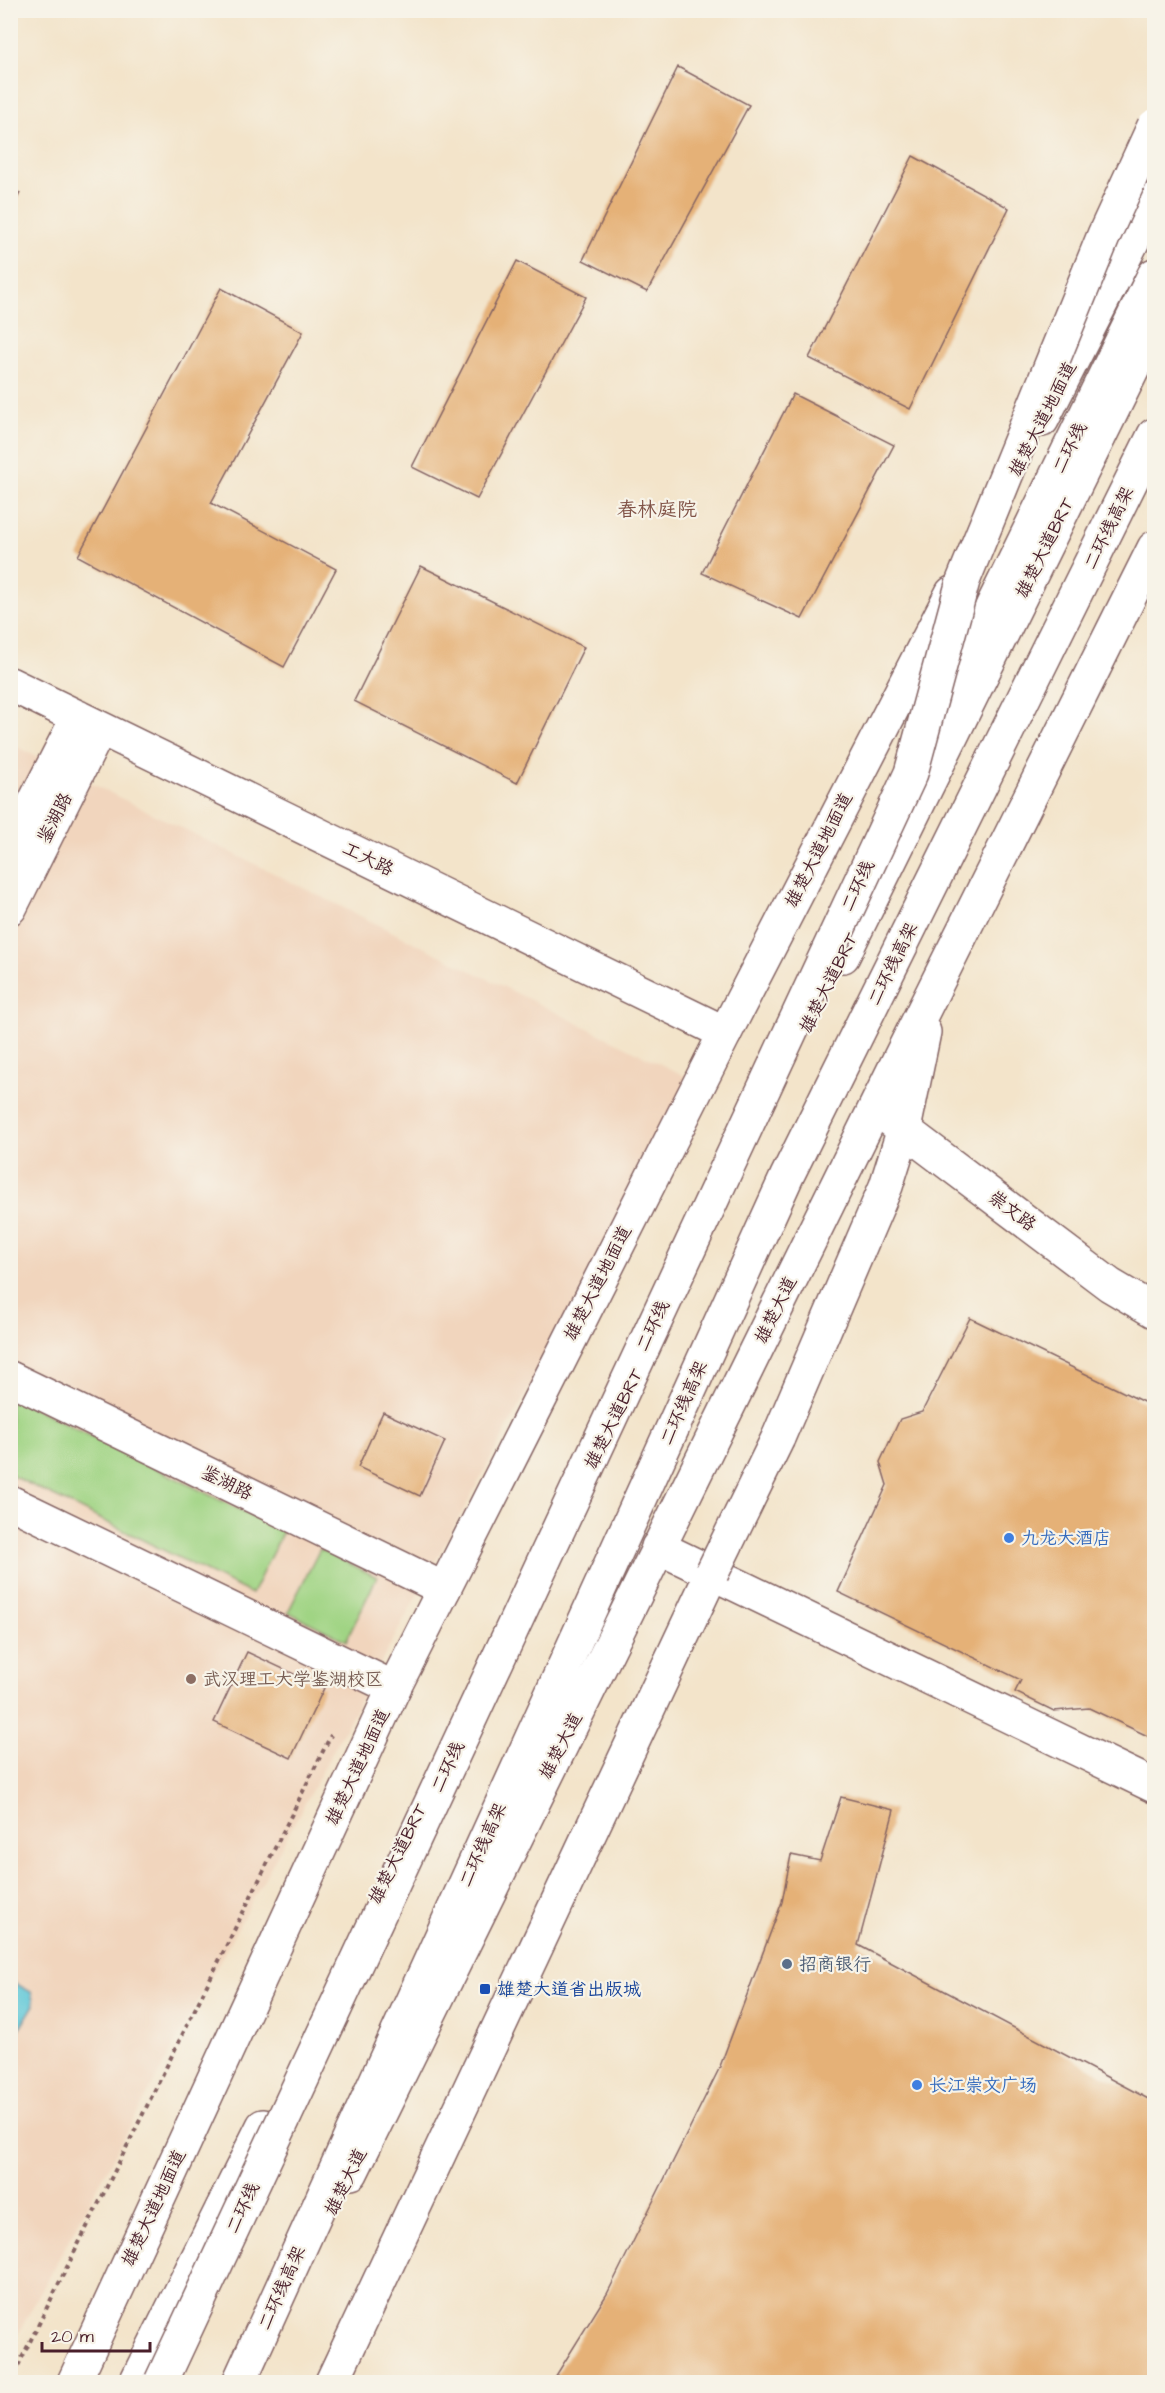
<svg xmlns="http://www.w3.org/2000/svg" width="1165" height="2393" font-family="'Architects Daughter','LXGW WenKai TC',sans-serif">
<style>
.built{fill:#f1d5bd}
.green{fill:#a0d484;stroke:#757a58;stroke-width:1.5}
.water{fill:#5dc7d8;stroke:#547382;stroke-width:1.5}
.building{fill:#e5b177}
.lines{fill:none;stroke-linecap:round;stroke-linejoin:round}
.minor-casing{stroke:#856463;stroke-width:36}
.major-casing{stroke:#856463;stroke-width:36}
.highway-casing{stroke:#856463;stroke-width:36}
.path{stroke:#856463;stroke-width:4;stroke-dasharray:4.5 4.5;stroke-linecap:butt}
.minor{stroke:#fff;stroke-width:33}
.major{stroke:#fff;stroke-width:33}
.highway{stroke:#fff;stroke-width:33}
.major-bridge-casing{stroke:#856463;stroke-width:36;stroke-linecap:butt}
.highway-bridge-casing{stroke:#856463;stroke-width:36;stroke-linecap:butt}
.major-bridge{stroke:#fff;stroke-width:33}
.highway-bridge{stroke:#fff;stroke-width:33}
.shop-dot{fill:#3f7fe0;stroke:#f7f3e8;stroke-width:2}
.education-dot{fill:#8d6e63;stroke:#f7f3e8;stroke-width:2}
.service-dot{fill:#5c6f8a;stroke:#f7f3e8;stroke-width:2}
.transit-dot{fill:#1a4fb4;stroke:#f7f3e8;stroke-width:2}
.labels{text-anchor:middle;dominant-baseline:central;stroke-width:4.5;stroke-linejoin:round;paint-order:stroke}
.street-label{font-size:18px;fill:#4a1f2b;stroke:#f7f3e8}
.shop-label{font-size:18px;fill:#366cbe;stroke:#f7f3e8;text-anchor:start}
.education-label{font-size:18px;fill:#785e54;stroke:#f7f3e8;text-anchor:start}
.service-label{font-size:18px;fill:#4e5e75;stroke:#f7f3e8;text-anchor:start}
.transit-label{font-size:18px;fill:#164399;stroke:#f7f3e8;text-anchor:start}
.neighbourhood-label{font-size:20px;fill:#805246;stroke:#f7f3e8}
</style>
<rect width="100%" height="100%" fill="#f7f3e8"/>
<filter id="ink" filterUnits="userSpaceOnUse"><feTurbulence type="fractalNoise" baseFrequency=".0167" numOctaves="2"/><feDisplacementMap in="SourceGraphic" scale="12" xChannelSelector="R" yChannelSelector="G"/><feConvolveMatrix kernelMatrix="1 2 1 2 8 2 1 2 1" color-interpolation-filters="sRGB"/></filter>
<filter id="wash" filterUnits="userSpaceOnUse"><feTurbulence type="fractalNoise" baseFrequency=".008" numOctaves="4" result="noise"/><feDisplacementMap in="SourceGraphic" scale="24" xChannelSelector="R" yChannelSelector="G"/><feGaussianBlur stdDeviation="1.35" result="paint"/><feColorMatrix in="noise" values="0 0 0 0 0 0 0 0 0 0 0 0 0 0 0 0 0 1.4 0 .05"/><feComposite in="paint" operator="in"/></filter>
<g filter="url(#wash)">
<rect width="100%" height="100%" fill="#f3e4ca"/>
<!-- built -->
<path class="built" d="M11,744L695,1081L11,2347Z"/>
<!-- green -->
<path class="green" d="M10,1396L283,1531L252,1594L11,1475Z
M320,1549L377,1577L346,1641L288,1612Z"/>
<!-- water -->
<path class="water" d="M11,1981L31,1992L34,2005L11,2043Z"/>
<g id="blocks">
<!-- building -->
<path class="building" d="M678,67L749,105L647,292L583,260Z
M913,156L1009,208L910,409L809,358Z
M10,188L20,193L10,212Z
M517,261L586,297L477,499L412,467Z
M221,288L303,332L211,503L336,569L284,667L78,556Z
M793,394L894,445L802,619L702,573Z
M421,566L584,647L517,783L354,701Z
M970,1318L1154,1407V1739L1089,1708L1054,1711L1015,1692L1021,1680L838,1592L887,1485L880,1462L900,1419L922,1412Z
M383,1412L445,1441L420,1496L358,1467Z
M247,1652L324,1688L291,1758L214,1722Z
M841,1797L894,1810L858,1945L1154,2102V2382H552L607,2294L719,2069L782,1902L791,1855L820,1861Z"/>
</g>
</g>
<g filter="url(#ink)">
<use href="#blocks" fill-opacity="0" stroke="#856463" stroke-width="1.5"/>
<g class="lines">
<!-- minor casing -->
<g class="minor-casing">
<path id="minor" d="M10,684L725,1033
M10,850L78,717
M10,908L100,728
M843,956L1154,326
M882,1113L1110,1285L1154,1311
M10,1378L444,1589
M10,1502L394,1688
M658,1547L1154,1786
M136,2382L263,2126"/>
</g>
<!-- major casing -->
<g class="major-casing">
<path id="major" d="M1042,420L1154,199
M778,1438L886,1186L904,1129L924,1032
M351,2173C617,1630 883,1088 1154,548
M74,2382L394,1688L725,1033L952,593
M332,2382L712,1573"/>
</g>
<!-- highway casing -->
<g class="highway-casing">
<path id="highway" d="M930,734L1154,275
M239,2382L787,1176L1154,435"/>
</g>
<!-- path -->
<path class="path" d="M10,2382L331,1735"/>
<!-- minor -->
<use href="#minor" class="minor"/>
<!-- major -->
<use href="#major" class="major"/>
<!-- highway -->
<use href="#highway" class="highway"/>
<!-- major-bridge casing -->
<g class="major-bridge-casing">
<path id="major-bridge" d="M712,1573L778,1438"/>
</g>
<!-- highway-bridge casing -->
<g class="highway-bridge-casing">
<path id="highway-bridge" d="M161,2382L911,773L963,581L1104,235L1154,126"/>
</g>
<!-- major-bridge -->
<use href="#major-bridge" class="major-bridge"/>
<!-- highway-bridge -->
<use href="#highway-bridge" class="highway-bridge"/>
</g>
</g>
<!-- markers -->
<g class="shop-dot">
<circle cx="1009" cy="1538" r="6"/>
<circle cx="917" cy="2085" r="6"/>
</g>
<circle class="education-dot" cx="191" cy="1679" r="6"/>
<circle class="service-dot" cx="787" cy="1964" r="6"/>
<rect class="transit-dot" x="479" y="1983" width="12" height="12" rx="3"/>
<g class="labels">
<!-- street labels -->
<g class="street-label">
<text transform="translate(1043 419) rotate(-63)">雄楚大道地面道</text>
<text transform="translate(1070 448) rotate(-64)">二环线</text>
<text transform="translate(1109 528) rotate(-64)">二环线高架</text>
<text transform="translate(1045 548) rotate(-64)">雄楚大道BRT</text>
<text transform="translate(55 818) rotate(-63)">鉴湖路</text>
<text transform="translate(819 850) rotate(-63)">雄楚大道地面道</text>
<text transform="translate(368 859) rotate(26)">工大路</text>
<text transform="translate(858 886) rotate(-65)">二环线</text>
<text transform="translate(893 964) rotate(-64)">二环线高架</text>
<text transform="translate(829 983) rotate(-64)">雄楚大道BRT</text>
<text transform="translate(1012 1211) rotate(37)">崇文路</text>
<text transform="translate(598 1283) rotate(-63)">雄楚大道地面道</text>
<text transform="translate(776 1310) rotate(-64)">雄楚大道</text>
<text transform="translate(653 1326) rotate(-65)">二环线</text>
<text transform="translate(684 1403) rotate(-66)">二环线高架</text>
<text transform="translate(614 1419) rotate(-64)">雄楚大道BRT</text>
<text transform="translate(227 1483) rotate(26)">鉴湖路</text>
<text transform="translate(561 1746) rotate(-63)">雄楚大道</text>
<text transform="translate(358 1767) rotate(-65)">雄楚大道地面道</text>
<text transform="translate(448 1767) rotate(-65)">二环线</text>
<text transform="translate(483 1845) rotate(-66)">二环线高架</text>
<text transform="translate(398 1854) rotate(-64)">雄楚大道BRT</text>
<text transform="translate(346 2182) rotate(-64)">雄楚大道</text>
<text transform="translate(154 2208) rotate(-65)">雄楚大道地面道</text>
<text transform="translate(243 2208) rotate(-65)">二环线</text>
<text transform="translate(282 2288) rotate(-66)">二环线高架</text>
</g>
<!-- shop labels -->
<g class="shop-label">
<text x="1021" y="1538">九龙大酒店</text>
<text x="929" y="2085">长江崇文广场</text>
</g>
<!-- education labels -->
<g class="education-label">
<text x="203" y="1679">武汉理工大学鉴湖校区</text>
</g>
<!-- service labels -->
<g class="service-label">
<text x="799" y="1964">招商银行</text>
</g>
<!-- transit labels -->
<g class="transit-label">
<text x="497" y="1989">雄楚大道省出版城</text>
</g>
<!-- neighbourhood labels -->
<g class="neighbourhood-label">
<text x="657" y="510">春林庭院</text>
</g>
</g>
<!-- margin -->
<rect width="1165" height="2393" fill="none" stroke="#f7f3e8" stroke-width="36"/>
<!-- scale -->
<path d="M42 2342v9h108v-9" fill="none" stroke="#4a1f2b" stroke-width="3"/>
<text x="51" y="2342" font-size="18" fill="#4a1f2b" stroke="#f7f3e8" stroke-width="4.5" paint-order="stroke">20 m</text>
</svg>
